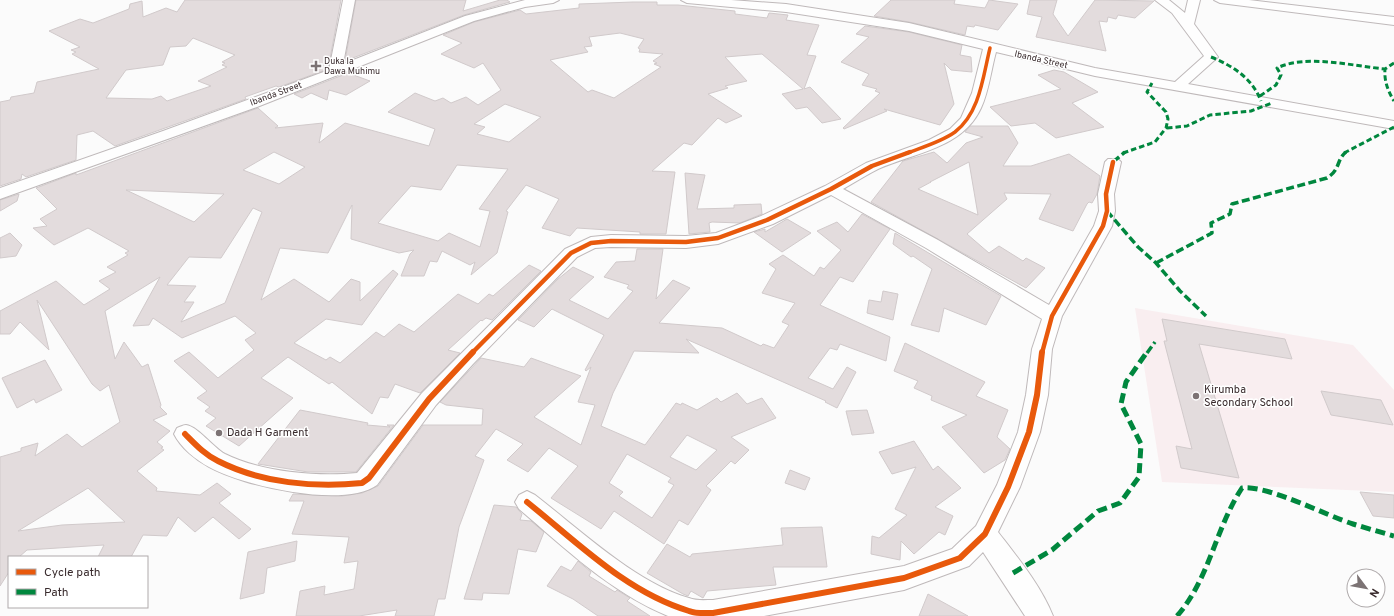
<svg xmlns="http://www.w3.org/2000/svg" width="1394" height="616" font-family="Overpass,sans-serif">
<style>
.built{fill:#f9eef0}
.building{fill:#e3dcdd;stroke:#d1cacb;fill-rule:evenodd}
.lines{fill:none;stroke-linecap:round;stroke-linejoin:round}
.minor-casing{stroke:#bfb9ba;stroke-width:2}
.minor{fill:#fefefe;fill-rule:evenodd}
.quiet-far2{stroke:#00873e;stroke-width:3;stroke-dasharray:5.5 3;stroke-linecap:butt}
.quiet-far1{stroke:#00873e;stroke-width:3.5;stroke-dasharray:8 3.5;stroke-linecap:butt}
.quiet{stroke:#00873e;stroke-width:5;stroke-dasharray:10 5;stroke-linecap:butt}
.cycleway-far2-casing{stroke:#fff;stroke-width:5.5}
.cycleway-far1-casing{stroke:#fff;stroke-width:7}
.cycleway-casing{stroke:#fff;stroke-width:8}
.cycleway-far2{stroke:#e8590c;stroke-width:3.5}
.cycleway-far1{stroke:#e8590c;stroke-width:4.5}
.cycleway{stroke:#e8590c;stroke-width:6}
.poi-dot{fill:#7c7374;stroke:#fff;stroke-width:1.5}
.labels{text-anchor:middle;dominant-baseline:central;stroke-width:3;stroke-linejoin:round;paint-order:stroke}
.far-street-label{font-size:9px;fill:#382a2c;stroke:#fff}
.far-poi-label{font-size:9px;fill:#382a2c;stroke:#fff;text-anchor:start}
.poi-label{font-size:11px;fill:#382a2c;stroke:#fff;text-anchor:start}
</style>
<rect width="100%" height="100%" fill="#fbfbfb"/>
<!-- built -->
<path class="built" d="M1135,308L1353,345L1394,390V492L1162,482Z"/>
<!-- building -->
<path class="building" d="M185,0H341L328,69L279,87L276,86L245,97L246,99L115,146L93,131L77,135L76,160L26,177L22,174L21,179L0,186V102L10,100L11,97L34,93L37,82L99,69L72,54L76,52L71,50L80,47L49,31L80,19L93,23L129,9L130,4L142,1L143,17L166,8L177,12ZM193,38L235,55L222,62L225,63L222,65L227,67L198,81L211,86L167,101L161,96L152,99L106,98L126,70L163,65L170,47L186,46Z
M356,0H466L463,11L500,0H507L510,2L464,15L345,61Z
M891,0H955L954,4L985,8L989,0L1018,4L998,30L975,25L974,27L967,26L965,35L909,22L874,16Z
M1030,0H1057L1053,14L1068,36L1095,0L1154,1L1135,18L1118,15L1116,19L1108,17L1107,22L1099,21L1106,51L1036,37L1042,17L1027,14Z
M633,2H657V5H678L735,11V14L767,18L769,13L788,15L786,20L819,25L807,55L816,56L804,89L810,87L841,119L822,123L807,107L796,109L782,94L803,89L762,54L725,57L747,81L725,86L728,88L708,94L742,116L726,123L718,118L692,145L684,143L652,171L675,172L666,234H640V232L577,228L570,236L542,228L559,199L526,185L506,211L508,212L497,253L471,275L475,262L470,265L442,251L437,262L430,261L424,276H401L410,254L414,250L399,253L351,239L352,205L328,253L280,248L261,300L294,279L329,302L351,279L360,282V301L393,270L398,274L362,325L326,319L294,343L326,360L330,357L340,363L376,332L384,337L399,324L414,332L458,294L478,304L489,294L493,296L529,265L541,271L492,320L486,318L482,321L481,320L448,350L460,353L420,393L395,384L388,398L380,397L372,414L332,382L329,384L288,357L261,378L293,398L239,446L206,426L216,418L205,411L210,407L197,398L207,391L174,361L189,352L218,378L254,350L245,340L256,333L235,316L182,338L153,318L149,325L133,326L160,277L105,311L115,359L124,342L142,367L148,364L161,405L160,407L167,414L153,420L170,431L157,442L163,447L161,448L164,450L137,471L157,488L156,491L200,495L217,483L231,494L219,503L251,529L239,539L213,517L195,532L178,517L167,536L143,535L131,557H98L104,545L27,550L19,557H9V572L0,586V457L21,451V448L38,443L35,456L67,434L82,447L120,422L109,385L100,391L92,384L37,300L49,350L20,322L10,334H0V311L56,281L84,305L110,289L99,281L116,272L107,267L128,255L125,253L129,251L88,228L54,245L33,228L47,226L40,219L57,209L36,188L76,173V175L258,108L278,126L275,128L323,123L319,143L345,123L429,146L435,129L388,112L415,93L435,101L443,98L451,103L466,97L478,105L501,90L483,63L474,68L441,54L462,43L443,35L474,22L520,10L526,14L579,8V4ZM620,33L644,39L638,48L640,49L639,52L663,54L653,61L657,63L654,64L661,67L614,98L592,90L588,92L550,60L588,52L584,47L592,46L589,37ZM505,104L541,117L509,142L477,134L485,127L474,124ZM274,152L305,167L279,184L243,170ZM457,165L508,169L479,209L490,211L480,247L449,233L438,241L378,223L411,186L441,190ZM126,190L224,194L194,222ZM253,208L262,212L225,303L181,322L194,302H184L196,286L167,285L189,257L221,258ZM88,488L125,522L62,525L18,531Z
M865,26L909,32L962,45L960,55L971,57L972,72L951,70L944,63L954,104L940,125L884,109L887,111L844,129L843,128L880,93L875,91L877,89L862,85L869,74L841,62L869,37L856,34Z
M1054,70L1064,72L1098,92L1072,103L1104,127L1056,138L1035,123L1011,126L990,107L1061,89L1038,75Z
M348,73L370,81L346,95L329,90L327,100L311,93L302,98L294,94Z
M970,126H1008L1018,143L1003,166H1031L1069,154L1100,176L1097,194L1092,203L1089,202L1087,204L1073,231L1039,219L1051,194L1004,193L1007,199L967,234L989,253L999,246L1023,261L1026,258L1045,268L1026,288L871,202L903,161L934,152L947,163L966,143L983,137L965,132ZM969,162L978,215L918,189L931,182H930Z
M685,173L705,175L697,209L734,208V205L761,204L762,214L740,223L712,222L709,223L710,232L689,234Z
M19,194L17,201L0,211V200Z
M862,214L890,229L853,282L840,277L820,305L890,337L886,361L840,344L837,350L830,348L808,378L833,389L847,367L856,372L837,408L825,402L826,401L686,339L699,353L634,351L613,393L601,426L645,445L676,403L681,405L682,403L697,410L717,398L721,402L737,393L747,404L762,398L776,418L731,437L749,450L735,464L731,461L706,486L711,490L688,525L679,520L664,544L614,511L601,529L551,498L578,466L549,448L528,472L507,460L523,444L496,429L475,456L484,460L459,527L445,599H438L434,616H395L397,610L359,616H296L300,591L325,586L324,595L354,589L358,561L344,563L349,537L292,534L304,501H289L293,494L342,496L362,493L378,486L423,425H482L483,409L446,405L440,402L481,358L524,367L531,358L581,376L534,417L581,445L595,405L578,402L591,367L586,371L585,370L604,335L552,309L534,327L518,320L558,279L573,267L594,277L569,300L608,319L633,291L627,288L629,285L604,277L616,262L635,261L637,249H663L656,299L673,280L690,288L659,323L722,328L761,346L763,344L774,348L789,325L782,322L795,303L762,293L776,269L769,264L783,255L814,276L820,267L824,269L841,250L817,231L837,222L848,232ZM687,435L717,450L696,470L670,457ZM627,454L671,478L668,482L674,485L652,518L619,496L623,492L609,483Z
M787,219L811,233L782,252L754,232L765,229V232Z
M10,233L22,245L16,256L0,258V238Z
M895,233L1001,296L986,325L944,308L939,332L911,325L932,269L913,256L911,257L893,244Z
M883,291L898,294L893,320L867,313L869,300L881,302Z
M1162,319L1285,339L1292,359L1199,344L1239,478L1181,468L1176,446L1192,449L1164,341H1167Z
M905,343L985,382L976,396L1008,410L997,437L1010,449L1005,460L984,473L942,427L967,415L931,400L932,396L914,388L918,381L894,371Z
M45,360L62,390L36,403L34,399L17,408L2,378Z
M1321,391L1381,400L1393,425L1331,415Z
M300,410L368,423L367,425L390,427L387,425H394L356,472H308L258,464Z
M867,410L874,433L852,435L846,411Z
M914,441L933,470L938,466L961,488L935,507L953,516L945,535L939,532L914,554L901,541L900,560L871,554L872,536L879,538L907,515L895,509L916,467L892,474L879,452Z
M790,470L810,478L805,490L785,483Z
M1360,492L1394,495V518L1373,516Z
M494,505L516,507L522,514L520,520L531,521L544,532L536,552L518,549L509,594L483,593L482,600L464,599Z
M822,527L827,567H773L776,585L707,591L703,598L691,591L688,596L683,594L647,573L667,544L690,557L692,554L783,545L781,528Z
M297,541L295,561L267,568L264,593L240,599L248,552Z
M578,561L591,572L589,576L615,592L617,590L630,598L627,601L650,616H598L573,599L547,586L561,566L571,571Z
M928,594L968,616H919Z"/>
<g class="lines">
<!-- minor casing -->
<g class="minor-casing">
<path id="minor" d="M343,0H355L343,64L465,16L525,0H559L553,3L525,7L474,21L257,107L0,199V188L163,131L329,70Z
M681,0H731L786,4L909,23L1095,68L1175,82L1204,56L1172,13L1155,0H1169L1185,13L1188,0H1200L1194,24L1218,57L1188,84L1394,121V129L1095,76L996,52C991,70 989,91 981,108C963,148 914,153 878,169C866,175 855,182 843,189L938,240L1049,305L1094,226L1099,211L1098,194L1105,162L1108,159H1118L1121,162L1114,194L1115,211L1112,226L1062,316L1052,349L1048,395L1040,432L1020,487L998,532C1018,558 1041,586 1053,616H1025L983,552L969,566L904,590L764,616H668C610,592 566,549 519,509L515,502L519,495L527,491L535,495C579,529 636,583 689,598C696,601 705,600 713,600L904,566L952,549L976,526L997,485L1018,432L1026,395L1032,349L1042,319L926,248L831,195L773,224L718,244L686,248L611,247L595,248L577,257L473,364L436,405L377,485C344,509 243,486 209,467C196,460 181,448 174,434L177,428C180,427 183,425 186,425C197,426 214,448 225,454C261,472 318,477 357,473L422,393L565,249L591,237L611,235L686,236L716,233L761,216L825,186L866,163L929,140L950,129L961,118L972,93L983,49L909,31L786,12L687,3Z
M1214,0H1249L1394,17V25L1220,3Z"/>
</g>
<!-- minor -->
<use href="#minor" class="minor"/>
<!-- quiet-far2 -->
<path class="quiet-far2" d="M1211,57C1233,66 1252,78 1261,101
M1394,63L1385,69C1384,81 1388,91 1394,101
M1260,96L1276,85L1281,75L1277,68C1306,54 1353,66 1385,69
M1167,128L1187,126L1210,115L1251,111L1272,103
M1123,153L1155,142L1166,128L1168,119L1166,112L1147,92L1152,83
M1344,153L1394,127"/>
<!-- quiet-far1 -->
<path class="quiet-far1" d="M1113,162L1125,152
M1107,211L1138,247L1156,263L1180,291L1206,316
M1156,263L1212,233L1211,223L1230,214L1232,204L1327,178C1341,169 1336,160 1346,152
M1147,353L1155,342"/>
<!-- quiet -->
<path class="quiet" d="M1013,573L1052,550L1098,511L1120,503L1139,477L1141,444L1121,404L1126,382L1147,352
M1177,616C1210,578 1215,529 1242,488C1268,485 1325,515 1353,524C1366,528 1380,532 1394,536"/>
<!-- cycleway-far2 casing -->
<g class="cycleway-far2-casing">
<path id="cycleway-far2" d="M907,153C923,147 941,142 955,132C980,113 983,76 990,48"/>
</g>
<!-- cycleway-far1 casing -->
<g class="cycleway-far1-casing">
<path id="cycleway-far1" d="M472,353L571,253L591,243L611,241L686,242L718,238L767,220L831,189L872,166L910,152
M1042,353L1052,316L1103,226L1107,211L1106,194L1113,162"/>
</g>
<!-- cycleway casing -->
<g class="cycleway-casing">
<path id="cycleway" d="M185,434C195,444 205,455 218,461C261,483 315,488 362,483L369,478L429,399L473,352
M527,502C577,542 626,592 689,611C696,614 705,613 713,613L904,578L960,558L985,534L1008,487L1029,432L1037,395L1042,352"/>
</g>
<!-- cycleway-far2 -->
<use href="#cycleway-far2" class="cycleway-far2"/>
<!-- cycleway-far1 -->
<use href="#cycleway-far1" class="cycleway-far1"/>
<!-- cycleway -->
<use href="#cycleway" class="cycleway"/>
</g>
<!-- markers -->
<g class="poi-dot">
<path d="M314 60h4v4h4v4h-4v4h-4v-4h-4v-4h4z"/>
<circle cx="1196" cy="396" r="4"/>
<circle cx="219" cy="433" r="4"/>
</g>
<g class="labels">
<!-- far-street labels -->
<g class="far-street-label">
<text transform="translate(1041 60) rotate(13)">Ibanda Street</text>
<text transform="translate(276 94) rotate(-20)">Ibanda Street</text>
</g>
<!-- far-poi labels -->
<g class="far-poi-label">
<text x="324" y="61">Duka la<tspan x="324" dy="10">Dawa Muhimu</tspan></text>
</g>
<!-- poi labels -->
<g class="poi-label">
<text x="1204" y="390">Kirumba<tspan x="1204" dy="13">Secondary School</tspan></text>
<text x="227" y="433">Dada H Garment</text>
</g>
</g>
<!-- legend -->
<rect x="8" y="556" width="140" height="52" fill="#ffffff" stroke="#afaaab"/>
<rect x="16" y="569" width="20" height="6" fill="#e8590c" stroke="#afaaab"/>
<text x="44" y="576" font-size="12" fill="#382a2c">Cycle path</text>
<rect x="16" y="589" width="20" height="6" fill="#00873e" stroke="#afaaab"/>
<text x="44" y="596" font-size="12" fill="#382a2c">Path</text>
<!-- north arrow -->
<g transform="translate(1366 588) rotate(122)"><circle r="19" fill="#ffffff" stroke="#afaaab"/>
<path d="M0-3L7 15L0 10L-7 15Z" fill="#7c7374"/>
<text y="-6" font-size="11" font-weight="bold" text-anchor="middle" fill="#382a2c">N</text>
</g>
</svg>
